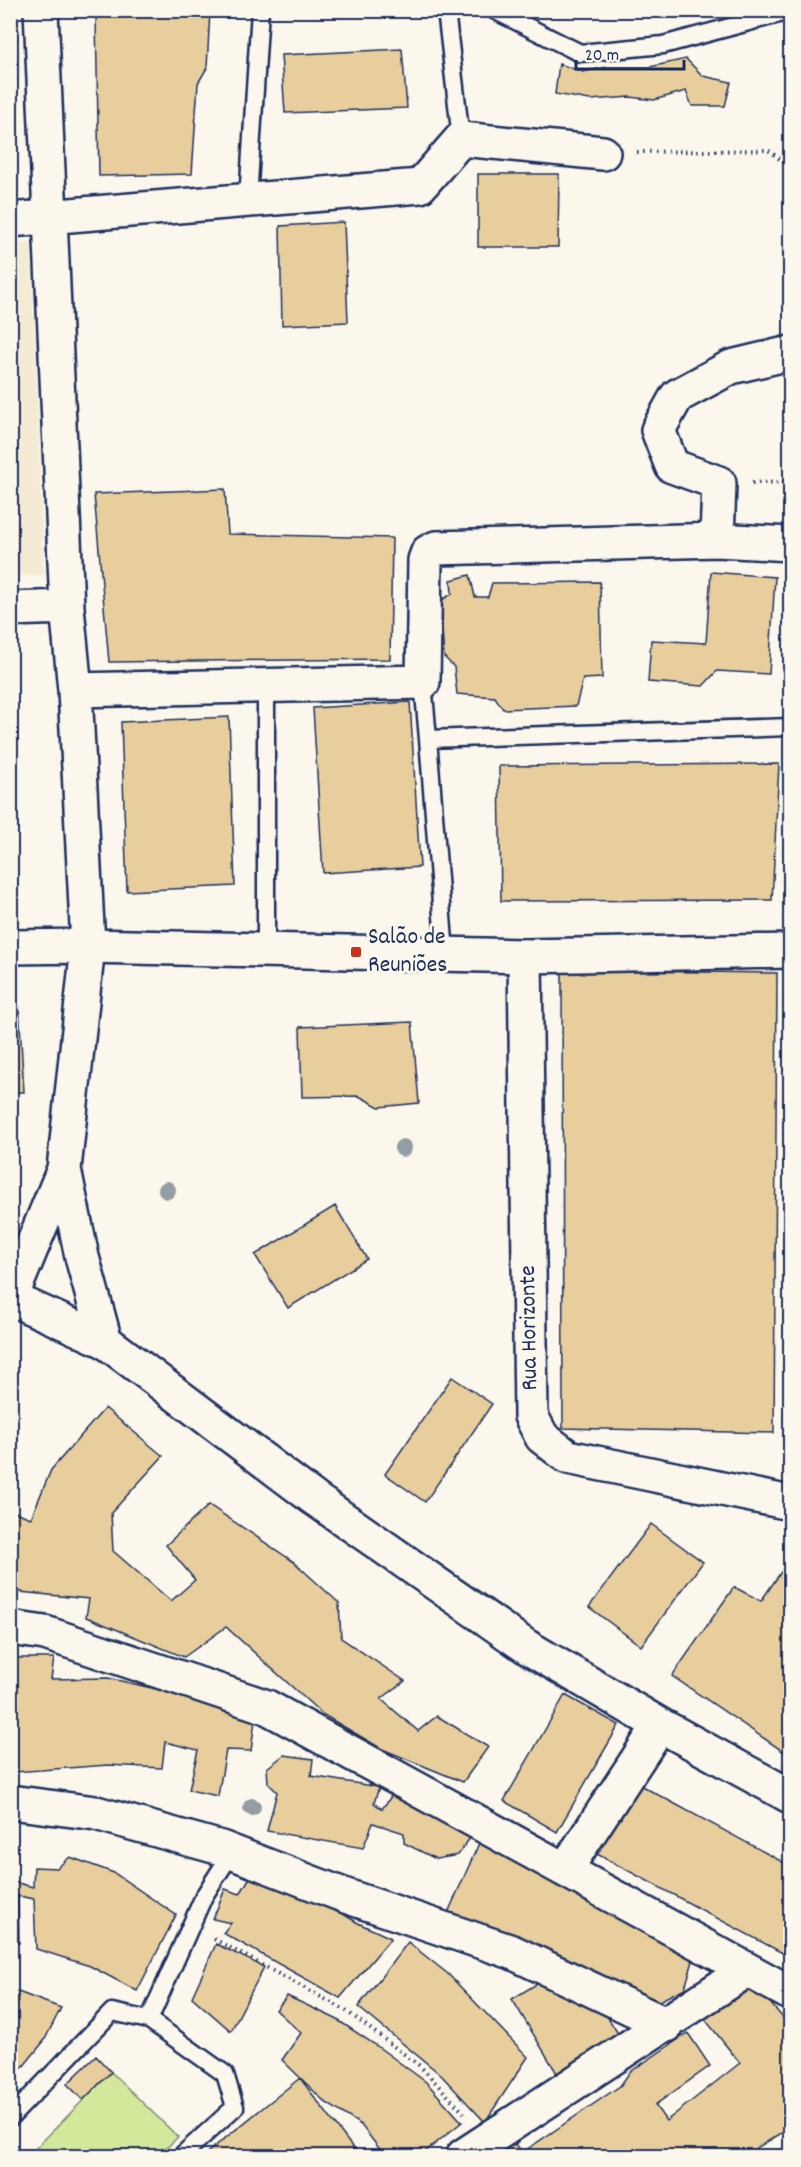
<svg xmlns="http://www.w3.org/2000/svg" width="801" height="2167" font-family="Dekko,sans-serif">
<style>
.built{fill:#f5ebd4}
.green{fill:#d4e89c;stroke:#788c7d;stroke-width:1.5}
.building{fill:#e8ce9d;stroke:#1b2f5e;stroke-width:1.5}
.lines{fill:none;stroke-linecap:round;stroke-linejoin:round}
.lane-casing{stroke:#1b2f5e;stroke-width:21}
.street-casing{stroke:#1b2f5e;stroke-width:38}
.secondary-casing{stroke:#1b2f5e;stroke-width:38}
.path{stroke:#1b2f5e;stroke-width:4;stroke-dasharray:1.5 4.5;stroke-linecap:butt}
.lane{stroke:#fbf7ec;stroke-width:16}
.street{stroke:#fbf7ec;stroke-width:33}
.secondary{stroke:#fbf7ec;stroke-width:33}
.tree{fill:#949da4}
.poi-dot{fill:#c8321e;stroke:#fbf7ec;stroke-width:2}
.labels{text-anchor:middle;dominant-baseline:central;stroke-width:6;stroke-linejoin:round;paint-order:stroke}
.poi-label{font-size:24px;fill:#1b2f5e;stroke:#fbf7ec;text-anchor:start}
.street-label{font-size:24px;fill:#1b2f5e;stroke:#fbf7ec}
</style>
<rect width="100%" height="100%" fill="#fbf7ec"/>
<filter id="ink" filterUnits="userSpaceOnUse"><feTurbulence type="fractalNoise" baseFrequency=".0167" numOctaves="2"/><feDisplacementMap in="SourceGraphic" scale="12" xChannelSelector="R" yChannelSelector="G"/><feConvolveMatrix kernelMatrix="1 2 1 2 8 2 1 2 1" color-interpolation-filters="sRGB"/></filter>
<g filter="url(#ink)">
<!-- built -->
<path class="built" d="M31,243L44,575L11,576V244Z"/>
<!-- green -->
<path class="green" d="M111,2072L178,2137L158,2156H28Z"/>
<!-- building -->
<path class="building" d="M148,10H210L207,68L198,83L192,174L99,176L96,17Z
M402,49L407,108L285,113L281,55Z
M686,59L703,76L731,82L725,106H692L686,91L654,100L630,97L590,100L555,94L559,64L583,72L607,67H650Z
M478,174H559L558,247H478Z
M344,222L348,322L282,325L280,226Z
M225,489L228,534L392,538L390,659L109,662L94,494Z
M711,572L775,577L769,674L717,671L703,686L648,682L651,640L706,643Z
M470,575L475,597H488L492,583L600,582L602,678L583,679L576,706L503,709L495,697L457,694L454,667L444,657L440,601L452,594L451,580Z
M410,702L420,867L323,873L313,708Z
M229,717L235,886L127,891L121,722Z
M779,764L772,900L501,901L499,766Z
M562,970L777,973L774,1433L563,1428Z
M10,1006H19L24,1092H10Z
M412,1022L419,1103L379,1107L359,1096L302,1097L300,1027Z
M335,1206L367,1259L288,1308L255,1255Z
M452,1377L492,1404L425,1502L385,1474Z
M105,1408L163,1456L111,1513L113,1551L171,1601L195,1580L166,1545L209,1505L294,1562L339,1603L341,1638L405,1681L381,1699L418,1731L437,1716L488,1747L463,1782L382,1749L322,1714L226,1627L184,1657L86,1617L89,1599L10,1591V1510L31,1518L51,1470Z
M651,1524L703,1562L641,1646L589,1607Z
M790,1559V1756L672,1676L734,1587L761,1601Z
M10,1658H54L51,1679L108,1678L191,1697L255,1720L251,1751L226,1750L218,1796L189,1790L198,1750L165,1742L162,1768L108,1765L14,1772L10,1738Z
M565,1695L619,1725L557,1832L504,1801Z
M284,1755L313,1759L311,1776L379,1787L374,1803L382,1809L392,1795L472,1835L458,1855L436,1859L404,1843V1833L373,1823L363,1848L267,1831L277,1792L268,1783L267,1768Z
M638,1784L790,1866V1957L595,1853Z
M480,1841L695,1954L685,1988L659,2001L626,1991L447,1915Z
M70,1857L114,1873L176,1915L137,1991L90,1966L36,1949L34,1899L18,1896L19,1943L10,1941V1881L33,1887L34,1867L57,1868Z
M252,1874L310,1894L358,1923L391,1938L340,1998L223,1933L231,1923L213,1919L225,1889L240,1894Z
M408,1942L448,1974L528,2057L485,2122L440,2074L358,2007Z
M216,1944L264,1967L231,2031L192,1997Z
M538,1983L605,2013L619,2035L558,2075L512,1999Z
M753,1983L790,2026V2128L743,2156H494L515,2144L523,2152L620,2086L630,2072L688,2033L710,2066L655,2105L666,2121L740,2063L704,2018Z
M10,1989L61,2008L44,2041L10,2083Z
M287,1996L336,2019L377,2046L426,2082L462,2122L420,2156H385L361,2125L325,2102L282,2060L301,2033L276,2010Z
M96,2056L111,2072L83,2100L67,2084Z
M300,2078L359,2156H203L275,2098Z"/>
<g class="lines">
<!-- lane casing -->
<g class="lane-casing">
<path id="lane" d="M446,10L461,139
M494,10L580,53L663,45L790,11
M248,200L260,10
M423,682L428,739L790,727
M428,739L445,954
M266,950V686
M149,2020L204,1896L232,1852
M10,2118L112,2012L149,2020L225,2074L235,2107L181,2156"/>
</g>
<!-- street casing -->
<g class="street-casing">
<path id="street" d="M10,220L420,186L461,139L603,153
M717,540L719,483L672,466L658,430L677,396L731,367L790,353
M10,609L67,607
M75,690L423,682L425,560L428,552L436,548L717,540L790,544
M10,947L88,946
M525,956L531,1416L542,1437L568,1457L790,1503
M64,1169L82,1257L105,1341
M10,1298L105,1341L315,1499L527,1647L660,1725L790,1796
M10,1300L64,1169L88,946L75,690L67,607L41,10
M10,1628L45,1633L267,1707L790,1993
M10,1802L96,1813L221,1848L346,1896L512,1952L667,2025
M565,1870L660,1725
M463,2156L747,1970"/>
</g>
<!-- secondary casing -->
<g class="secondary-casing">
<path id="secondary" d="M88,946L525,956L790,951"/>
</g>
<!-- path -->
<path class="path" d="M637,152L768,150L790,167
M752,483L790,482
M214,1939L345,2010L420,2066L464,2113"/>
<!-- lane -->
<use href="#lane" class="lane"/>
<!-- street -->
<use href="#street" class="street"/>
<!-- secondary -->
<use href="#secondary" class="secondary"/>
</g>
<!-- trees -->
<g class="tree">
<circle cx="403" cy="1148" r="9"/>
<circle cx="167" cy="1190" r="9"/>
<circle cx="252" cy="1807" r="9"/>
</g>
</g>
<!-- markers -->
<rect class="poi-dot" x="350" y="946" width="12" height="12" rx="3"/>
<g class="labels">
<!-- poi labels -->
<g class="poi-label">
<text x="368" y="938">Salão de<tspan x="368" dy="28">Reuniões</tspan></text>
</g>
<!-- street labels -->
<g class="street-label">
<text transform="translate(530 1328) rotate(-91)">Rua Horizonte</text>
</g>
</g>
<!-- margin -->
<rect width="801" height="2167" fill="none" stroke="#fbf7ec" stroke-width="36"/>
<rect x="18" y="18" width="765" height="2131" fill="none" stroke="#1b2f5e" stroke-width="2" filter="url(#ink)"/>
<!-- scale -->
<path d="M576 60v9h108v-9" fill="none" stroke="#1b2f5e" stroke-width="3"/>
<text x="585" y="60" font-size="18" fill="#1b2f5e" stroke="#fbf7ec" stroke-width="4.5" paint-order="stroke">20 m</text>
</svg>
